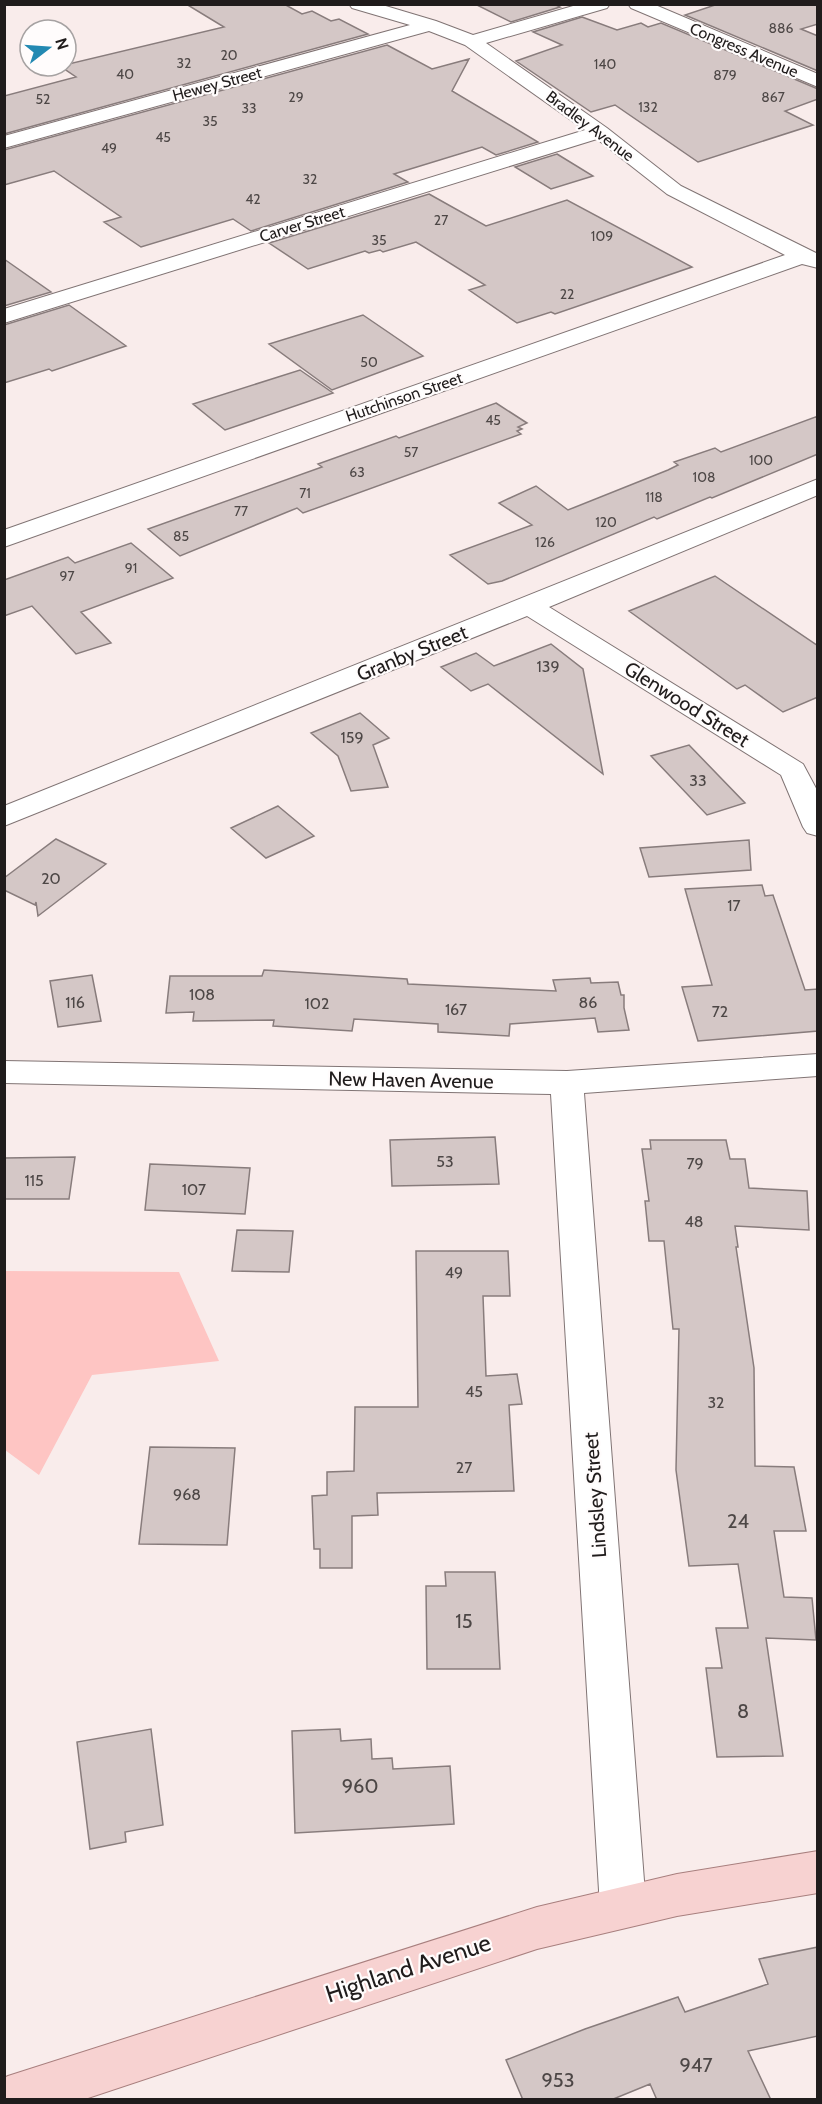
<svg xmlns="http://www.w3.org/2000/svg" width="822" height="2104" font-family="Cabin,sans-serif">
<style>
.green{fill:#fec5c3}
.building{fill:#d4c7c6;stroke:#887c7c;stroke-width:1.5}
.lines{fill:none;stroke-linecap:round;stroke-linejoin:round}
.minor-casing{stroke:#807474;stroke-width:2}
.major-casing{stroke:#a87f7e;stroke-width:2}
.minor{fill:#fff;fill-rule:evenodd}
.major{fill:#f7d2d1;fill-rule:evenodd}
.labels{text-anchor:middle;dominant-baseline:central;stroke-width:4.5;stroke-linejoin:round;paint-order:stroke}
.far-number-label{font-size:14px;fill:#4d4746}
.far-street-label{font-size:16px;fill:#201c1c;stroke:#fffcfc}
.number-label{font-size:16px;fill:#4d4746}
.street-label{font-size:20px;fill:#201c1c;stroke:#fffcfc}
.near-number-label{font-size:20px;fill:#4d4746}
.near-street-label{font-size:24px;fill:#201c1c;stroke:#fffcfc}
</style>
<rect width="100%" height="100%" fill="#f9eceb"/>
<!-- green -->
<path class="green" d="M5,1271L179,1272L219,1361L92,1375L39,1475L5,1450Z"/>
<!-- building -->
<path class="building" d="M186,4H284L302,14L312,11L331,21L339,19L368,34L4,134V96L76,77L60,66L224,27Z
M475,4H554L560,7L511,22Z
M718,4H818V24L801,29L818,36V71L685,15Z
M582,17L617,30L641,23L648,27L661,23L818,89V99L785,111L813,125L698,162L615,105L591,112L516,61L562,45L533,32Z
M387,45L432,69L469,59L452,91L538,142L496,155L482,147L394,174L408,182L251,231L233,219L141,247L104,222L121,217L54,171L4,185V150Z
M557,154L593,176L551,189L515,167Z
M429,194L486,226L567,200L692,267L555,314L551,312L517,323L469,290L485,285L416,242L383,252L380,250L369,253L365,251L308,269L269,243Z
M4,259L51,292L4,306Z
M69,305L126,346L52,371L49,369L4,383V325Z
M363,315L423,356L332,390L269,344Z
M300,370L333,393L225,430L193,404Z
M496,403L527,423L518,427L522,429L517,431L521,434L303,513L297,508L180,556L148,529L322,467L318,464L396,436L399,438Z
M818,416V454L712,498L710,497L657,519L654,517L502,581L488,584L450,555L532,525L499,503L536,486L568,510L668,470L678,465L674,462L715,448L721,452Z
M131,543L173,578L81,612L111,643L76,654L32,606L4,616V580L68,557L75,563Z
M715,576L818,646V697L783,712L745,685L737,689L629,611Z
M551,644L583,669L603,774L488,684L471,691L441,667L476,653L494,666Z
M360,713L389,738L373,745L388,787L351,791L338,756L311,733Z
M689,745L745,803L707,815L651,756Z
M278,806L314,836L266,858L231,828Z
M56,839L106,864L38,916L36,902L35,905L4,890V878Z
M749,840L751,870L649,877L640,848Z
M762,885L765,896L773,895L805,990L818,989V1031L698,1041L682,987L712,985L685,889Z
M264,970L407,979L408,984L556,991L553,980L590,978L591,983L618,982L621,995H624V1008L629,1030L598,1032L595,1018L510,1024L509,1036L438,1032V1024L354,1019L352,1031L273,1026L274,1020L193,1021L194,1012L166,1013L170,976H262Z
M92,975L101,1021L58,1027L50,981Z
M495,1137L499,1184L392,1186L390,1140Z
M650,1140H726L730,1159H745L749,1188L807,1191L809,1230L735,1226L738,1247H736L754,1368L755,1466L794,1467L806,1531H774L784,1597L812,1598L816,1640L766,1638L783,1756L717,1757L706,1668H722L716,1628H748L738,1564L689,1566L676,1470L679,1329H673L664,1241H649L645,1201H649L642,1149H651Z
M75,1157L69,1199H4V1158Z
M150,1164L250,1168L245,1214L145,1210Z
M237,1230L293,1231L289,1272L232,1271Z
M416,1251H508L510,1296H483L486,1376L517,1374L522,1404L509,1405L514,1491L377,1493L378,1515L352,1516V1568H320V1549H314L312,1496L327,1495V1472L354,1471L355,1407H418Z
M150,1447L235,1448L227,1545L139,1544Z
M445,1572H495L500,1669H427L426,1586H446Z
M151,1729L163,1825L125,1832L126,1842L90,1849L77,1742Z
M340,1729L341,1741L371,1739L372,1759L392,1758L393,1769L450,1766L454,1824L295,1833L292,1731Z
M818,1947V2036L748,2051L771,2100H657L650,2084L611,2100H523L506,2060L585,2029L678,1997L685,2012L768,1984L759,1959Z"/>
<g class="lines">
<!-- minor casing -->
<g class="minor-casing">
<path id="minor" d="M349,4H379L436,21L473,35L580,4H610L607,8L486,43L607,128L681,186L818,254V268L802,264L4,547V530L785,255L667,194L597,139L4,323V309L585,130L465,45L429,31L4,148V136L410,25L352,8Z
M628,4H653L818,74V87L631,8Z
M818,479V495L549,607L803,764L818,792V836L807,833L803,827L781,775L527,616L4,826V806Z
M818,1054V1076L584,1093L646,1907L639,1922L623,1928L607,1922L600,1907L551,1094L4,1083V1061L567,1071Z"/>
</g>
<!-- major casing -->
<g class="major-casing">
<path id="major" d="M818,1851V1893L677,1916L537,1949L82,2100H4V2078L8,2076L537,1907L677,1874Z"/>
</g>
<!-- minor -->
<use href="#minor" class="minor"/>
<!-- major -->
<use href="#major" class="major"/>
</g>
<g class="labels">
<!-- far-number labels -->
<g class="far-number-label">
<text x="781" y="28">886</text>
<text x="229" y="55">20</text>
<text x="184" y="63">32</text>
<text x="605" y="64">140</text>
<text x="125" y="74">40</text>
<text x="725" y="75">879</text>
<text x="296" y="97">29</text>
<text x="773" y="97">867</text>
<text x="43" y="99">52</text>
<text x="648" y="107">132</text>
<text x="249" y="108">33</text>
<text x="210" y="121">35</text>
<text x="163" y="137">45</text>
<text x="109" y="148">49</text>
<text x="310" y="179">32</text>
<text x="253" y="199">42</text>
<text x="441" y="220">27</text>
<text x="602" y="236">109</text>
<text x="379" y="240">35</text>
<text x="567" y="294">22</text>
<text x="369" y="362">50</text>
<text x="493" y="420">45</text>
<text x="411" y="452">57</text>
<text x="761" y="460">100</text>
<text x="357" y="472">63</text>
<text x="704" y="477">108</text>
<text x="305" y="493">71</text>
<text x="654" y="497">118</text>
<text x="241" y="511">77</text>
<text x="606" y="522">120</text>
<text x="181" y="536">85</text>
<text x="545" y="542">126</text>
<text x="131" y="568">91</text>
<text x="67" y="576">97</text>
</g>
<!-- far-street labels -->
<g class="far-street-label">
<text transform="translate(744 50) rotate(23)">Congress Avenue</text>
<text transform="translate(217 84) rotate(-15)">Hewey Street</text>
<text transform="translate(590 126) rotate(37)">Bradley Avenue</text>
<text transform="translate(302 224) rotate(-17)">Carver Street</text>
<text transform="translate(404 397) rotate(-19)">Hutchinson Street</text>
</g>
<!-- number labels -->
<g class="number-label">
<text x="548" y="666">139</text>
<text x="352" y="737">159</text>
<text x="698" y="780">33</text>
<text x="51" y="878">20</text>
<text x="734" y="905">17</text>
<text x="202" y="994">108</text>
<text x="75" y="1002">116</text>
<text x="588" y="1002">86</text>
<text x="317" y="1003">102</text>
<text x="456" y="1009">167</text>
<text x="720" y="1011">72</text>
<text x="445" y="1161">53</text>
<text x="695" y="1163">79</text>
<text x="34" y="1180">115</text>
<text x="194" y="1189">107</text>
<text x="694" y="1221">48</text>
<text x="454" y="1272">49</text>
<text x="474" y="1391">45</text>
<text x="716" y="1402">32</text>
<text x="464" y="1467">27</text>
<text x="187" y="1494">968</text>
</g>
<!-- street labels -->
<g class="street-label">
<text transform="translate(412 653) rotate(-22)">Granby Street</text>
<text transform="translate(687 704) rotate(32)">Glenwood Street</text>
<text transform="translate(411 1080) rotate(1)">New Haven Avenue</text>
<text transform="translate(595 1495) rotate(-94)">Lindsley Street</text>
</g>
<!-- near-number labels -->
<g class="near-number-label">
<text x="738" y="1521">24</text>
<text x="464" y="1621">15</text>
<text x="743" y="1711">8</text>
<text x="360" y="1786">960</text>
<text x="696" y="2065">947</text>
<text x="558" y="2080">953</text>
</g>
<!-- near-street labels -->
<g class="near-street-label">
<text transform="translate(408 1968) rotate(-18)">Highland Avenue</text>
</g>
</g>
<!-- border -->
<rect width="822" height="2104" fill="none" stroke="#201c1c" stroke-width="12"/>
<!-- north arrow -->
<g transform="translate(48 48) rotate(73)"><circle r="28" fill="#fffcfc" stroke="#a6a2a2" stroke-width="1.5"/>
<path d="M0-4.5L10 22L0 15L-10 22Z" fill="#2389b2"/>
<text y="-9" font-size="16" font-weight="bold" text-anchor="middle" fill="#201c1c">N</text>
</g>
</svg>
